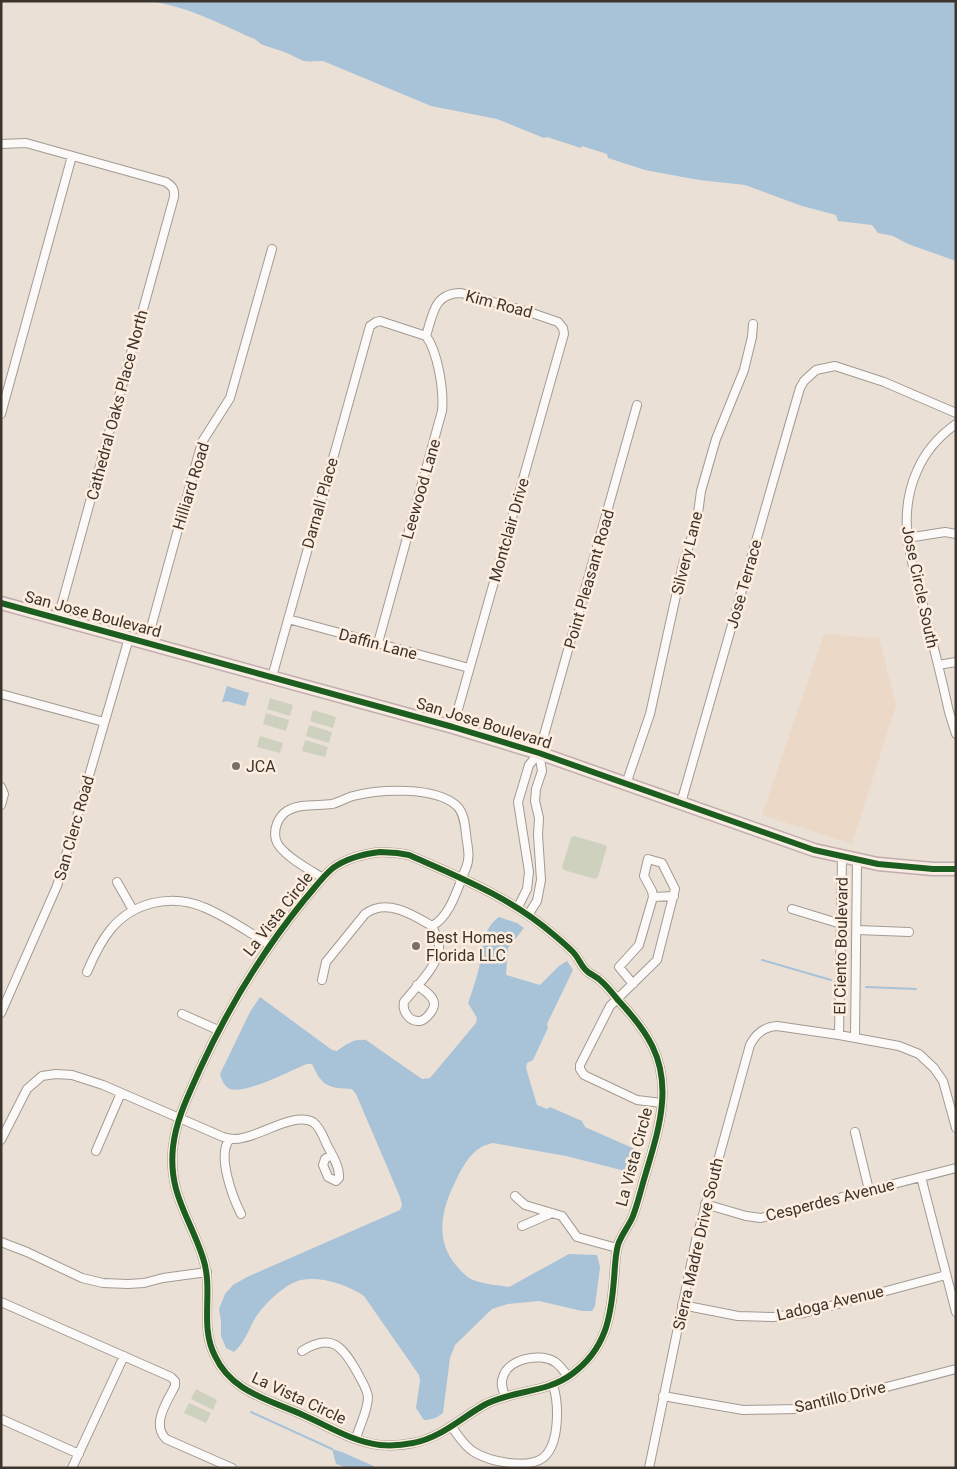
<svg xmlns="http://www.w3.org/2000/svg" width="957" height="1469" font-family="Roboto,sans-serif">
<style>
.built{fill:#ebd8c6}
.green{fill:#cdd1bd}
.water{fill:#a8c2d8}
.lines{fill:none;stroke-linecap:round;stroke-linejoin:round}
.stream{stroke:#a8c2d8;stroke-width:2}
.minor-casing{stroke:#a29a92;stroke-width:10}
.primary-casing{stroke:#c1ada9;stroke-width:15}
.minor{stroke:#fcfaf9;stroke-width:8}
.primary{stroke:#f4e9e9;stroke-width:12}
.cycleway-casing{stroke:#feeedf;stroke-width:9}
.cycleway{stroke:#1b5e20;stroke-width:6}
.poi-dot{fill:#797168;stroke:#feeedf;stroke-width:2}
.labels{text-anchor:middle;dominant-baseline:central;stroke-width:5;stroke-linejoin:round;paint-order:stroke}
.street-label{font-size:16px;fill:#3c352d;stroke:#feeedf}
.poi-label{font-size:16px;fill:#3c352d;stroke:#feeedf;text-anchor:start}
</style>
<rect width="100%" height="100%" fill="#ebe0d6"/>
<!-- built -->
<path class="built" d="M824,634L879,638L896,705L852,844L762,815Z"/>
<!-- green -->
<path class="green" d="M270,698L293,705L290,716L267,709Z
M313,710L336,717L333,728L310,721Z
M266,713L289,720L286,731L263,724Z
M309,725L332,732L329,743L306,736Z
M260,736L283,743L280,753L257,747Z
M305,740L328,747L325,757L302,751Z
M574,836L605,845L607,847L598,877L595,879L564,870L562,867L571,838Z
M196,1389L217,1400L213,1410L191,1399Z
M189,1403L211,1413L206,1423L184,1413Z"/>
<!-- water -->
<path class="water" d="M145,1H956V261L908,244L893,236L878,233L872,225L838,221L836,215L802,206L745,185L699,180L645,170L608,158L607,154L582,146L581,148L547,137L544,138L497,119L431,106L323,61C317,61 310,62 304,61C294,57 285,51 275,49C272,48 266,46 261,44C258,42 256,39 252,38C218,23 183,4 145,1Z
M227,686L249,693L245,706L226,701L225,702H222Z
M499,917L517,923L524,928L508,948L506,975L540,985L559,966L567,961L573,970L547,1024L548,1028L533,1060L527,1063L526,1068L537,1105L547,1109L550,1107L582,1121L585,1127L637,1150L635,1161L629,1172L566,1156L493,1143C475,1146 466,1161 458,1176C444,1204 434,1232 452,1260C457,1267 464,1275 471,1279C482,1284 497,1285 509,1287L569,1254L597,1255L600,1267L595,1306L592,1311H582L539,1301L508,1304L492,1309L455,1345L450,1358L443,1413C436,1418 432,1420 424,1420L416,1408L420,1381L419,1375L364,1296C348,1285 321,1276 301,1280C287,1283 270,1299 261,1310C249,1324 249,1338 234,1352L226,1348L221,1336V1321L219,1309L225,1294L233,1285L247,1277L400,1210L402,1205L400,1197L356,1094L352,1089C329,1088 322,1087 312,1064H307C291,1070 242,1097 228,1088C223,1084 222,1080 220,1074L250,1012L260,997L332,1050L337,1051C347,1044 353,1039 366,1040L422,1079L430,1078L476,1023L477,1018L468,1003C472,993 475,982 478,972C483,953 481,929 499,917Z
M332,1449L342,1452L378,1468H348L336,1464Z"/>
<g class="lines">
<!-- stream -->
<path class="stream" d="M762,960L831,980
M866,987L916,989
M251,1412L332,1449"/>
<!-- minor casing -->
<g class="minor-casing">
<path id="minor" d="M1,144L26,143L166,182C172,186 175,189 174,197L58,618
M426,336C433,314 434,293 461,293L529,312L558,322L563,328L564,334L453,727
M1,414L72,156
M956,424C939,436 925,452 917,471C895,520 913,566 926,616C934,648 942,680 949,712L956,734
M907,538L945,532L956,534
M288,619L469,668
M147,642L202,442L230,398L272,249
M378,643L442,411C444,391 438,352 426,336
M938,665L956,662
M272,677L370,326L376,322L380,321L426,336
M1,694L104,722
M626,784L650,714L683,564L697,521L701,491L716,439L744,370L752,337L753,324
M1,787L4,794L1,805
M681,803L789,426L800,388L804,381L816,370L835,366L884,382L956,413
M380,852L397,853L409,855C461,878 510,897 554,935C560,940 567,946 573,952C579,958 581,967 588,972C592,975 597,977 601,981C608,987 613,994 618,1000C647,1031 666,1058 662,1103C660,1128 652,1152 645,1176C641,1189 638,1203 633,1216C629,1226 621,1235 618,1245C615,1256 615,1268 614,1279C611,1317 606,1349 572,1374C547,1393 514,1390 486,1404C462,1417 441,1438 413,1443C403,1445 391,1446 380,1445C353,1442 328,1426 303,1415C283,1406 260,1399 242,1387C230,1379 221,1369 215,1356C199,1325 214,1291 203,1258C190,1217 168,1194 173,1147C176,1119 189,1094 200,1069C229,1006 261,953 305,899C314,889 322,877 333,868C347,858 363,854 380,852Z
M323,878C310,870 280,854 276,840C273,829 278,817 287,811C300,803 318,806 332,804C340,802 346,798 353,796C380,789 435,786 457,806C464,813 465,825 466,834C467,845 471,857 466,868C458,886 451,916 432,926
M117,882L133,910
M653,897L674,896
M518,907L527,889L529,872L518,802L529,765L539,753L637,405
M792,909L841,924
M528,915L537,901L541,880L538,835L539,818L535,801L536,789L542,771L539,753
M857,930L909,932
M87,972C101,939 116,912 153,903C170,899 187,900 203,907C226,916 248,932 270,945
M322,980L326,962L365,914C386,898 412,914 432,926
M633,984L619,967L639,945L653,897L652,891L644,876L648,859L662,863L675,889L657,960L610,1006L580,1065V1069L584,1075L637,1100L662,1103
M417,985C422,989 433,995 434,1003C435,1009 426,1020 420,1021C409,1022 402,1011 404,1002C414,989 438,966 439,949C440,941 435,933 432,926
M1,1013L57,886L129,638
M182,1014L218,1030
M839,1035L842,857
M855,1038L857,861
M855,1132L869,1190
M230,1139C216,1154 233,1198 241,1214
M1,1140L27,1089L42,1076L56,1074L72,1075L103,1085L223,1137C229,1139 235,1140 242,1138C262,1135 294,1112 313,1122C320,1127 324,1138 327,1145C332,1155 340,1167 339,1178L336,1181L328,1177L323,1165L325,1159L331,1155
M96,1151L121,1093
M921,1177L956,1312
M515,1196L525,1205L562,1216L577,1237L617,1248
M705,1204L746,1216L761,1218L956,1168
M522,1226L552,1213
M1,1242L27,1252L82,1278L103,1283L128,1284L144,1283L163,1278L207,1272
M1,1302L171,1377L175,1381V1386C167,1402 151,1424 166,1439L232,1468
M682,1305L738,1316L773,1317L804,1313L946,1275
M302,1351C331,1333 342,1345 357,1372C361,1380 367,1388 368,1397C368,1411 359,1426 356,1439
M505,1396C503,1390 500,1384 503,1377C508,1359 540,1352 555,1362C560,1365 564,1372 568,1376
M663,1396L743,1410L795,1409L817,1405L956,1369
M1,1419L79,1454
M451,1426C458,1435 464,1446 474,1452C490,1462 527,1469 543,1458C560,1444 559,1404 553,1385
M72,1468L124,1356
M649,1468L696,1240L750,1045C756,1033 764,1027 777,1026L839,1035L899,1046L919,1054L934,1068L943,1081L956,1128"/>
</g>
<!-- primary casing -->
<g class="primary-casing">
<path id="primary" d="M1,603L453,727L539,753L814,850L878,864L933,869H956"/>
</g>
<!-- minor -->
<use href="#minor" class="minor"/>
<!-- primary -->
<use href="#primary" class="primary"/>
<!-- cycleway casing -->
<g class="cycleway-casing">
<path id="cycleway" d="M1,603L453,727L539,753L814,850L878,864L933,869H956
M380,852L397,853L409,855C461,878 510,897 554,935C560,940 567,946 573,952C579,958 581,967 588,972C592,975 597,977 601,981C608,987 613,994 618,1000C647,1031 666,1058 662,1103C660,1128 652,1152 645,1176C641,1189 638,1203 633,1216C629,1226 621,1235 618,1245C615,1256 615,1268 614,1279C611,1317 606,1349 572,1374C547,1393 514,1390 486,1404C462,1417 441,1438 413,1443C403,1445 391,1446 380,1445C353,1442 328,1426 303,1415C283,1406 260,1399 242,1387C230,1379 221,1369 215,1356C199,1325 214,1291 203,1258C190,1217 168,1194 173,1147C176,1119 189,1094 200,1069C229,1006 261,953 305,899C314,889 322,877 333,868C347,858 363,854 380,852Z"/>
</g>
<!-- cycleway -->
<use href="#cycleway" class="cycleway"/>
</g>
<!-- markers -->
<g class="poi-dot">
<circle cx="236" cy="766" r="5"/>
<circle cx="416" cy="946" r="5"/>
</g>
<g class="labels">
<!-- street labels -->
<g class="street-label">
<text transform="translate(499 304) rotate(15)">Kim Road</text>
<text transform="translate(117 405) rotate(-75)">Cathedral Oaks Place North</text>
<text transform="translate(191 486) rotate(-73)">Hilliard Road</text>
<text transform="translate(421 489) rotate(-74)">Leewood Lane</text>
<text transform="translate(320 503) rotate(-74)">Darnall Place</text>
<text transform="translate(509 530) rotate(-74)">Montclair Drive</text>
<text transform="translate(687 553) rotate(-76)">Silvery Lane</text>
<text transform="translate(589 579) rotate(-74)">Point Pleasant Road</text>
<text transform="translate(744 584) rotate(-74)">Jose Terrace</text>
<text transform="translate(920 587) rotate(78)">Jose Circle South</text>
<text transform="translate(93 614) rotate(15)">San Jose Boulevard</text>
<text transform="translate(378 644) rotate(15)">Daffin Lane</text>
<text transform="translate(484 723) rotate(17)">San Jose Boulevard</text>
<text transform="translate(74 828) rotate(-74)">San Clerc Road</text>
<text transform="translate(278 914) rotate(-52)">La Vista Circle</text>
<text transform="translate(841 946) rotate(-89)">El Ciento Boulevard</text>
<text transform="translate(634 1157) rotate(-75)">La Vista Circle</text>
<text transform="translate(830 1200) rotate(-14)">Cesperdes Avenue</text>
<text transform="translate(698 1244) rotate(-77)">Sierra Madre Drive South</text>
<text transform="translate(830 1303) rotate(-13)">Ladoga Avenue</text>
<text transform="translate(840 1397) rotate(-13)">Santillo Drive</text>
<text transform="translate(299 1398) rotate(25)">La Vista Circle</text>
</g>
<!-- poi labels -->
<g class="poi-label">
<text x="246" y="766">JCA</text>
<text x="426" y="937">Best Homes<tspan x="426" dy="18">Florida LLC</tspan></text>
</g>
</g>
<!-- border -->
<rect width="957" height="1469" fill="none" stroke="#3c352d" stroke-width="5"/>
</svg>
